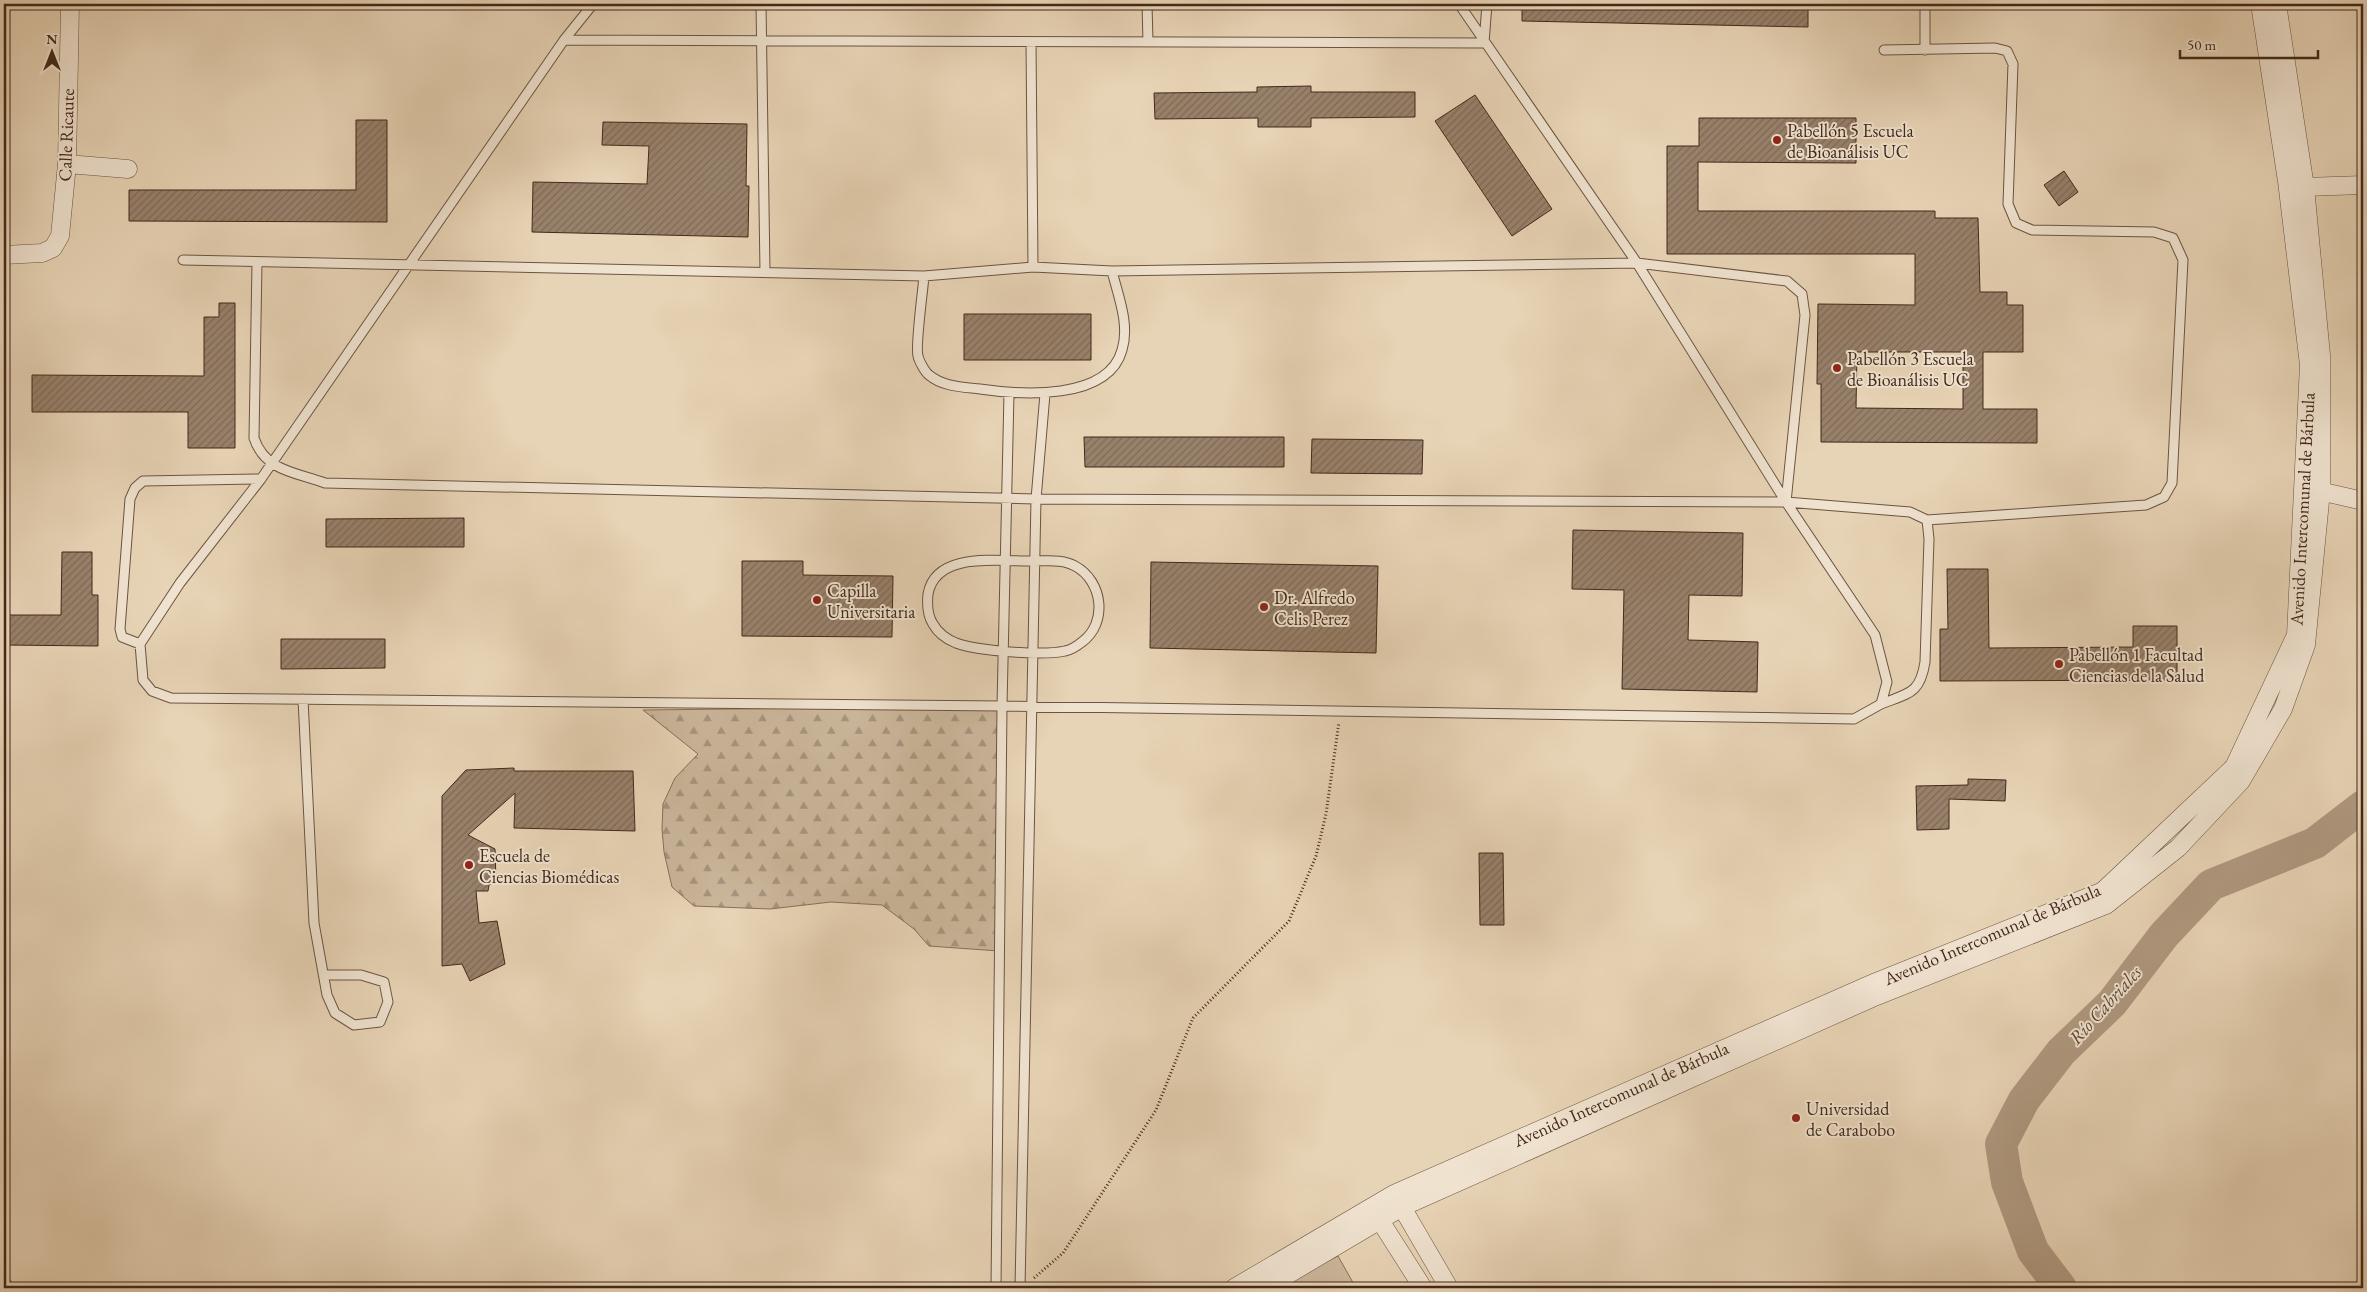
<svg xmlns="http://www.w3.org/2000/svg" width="2367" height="1292" font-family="'EB Garamond',serif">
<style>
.forest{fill:url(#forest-firs);stroke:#87705a}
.pitch{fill:#cbb69b;stroke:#87705a}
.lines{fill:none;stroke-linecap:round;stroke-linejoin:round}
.river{stroke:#af9980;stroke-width:32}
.building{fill:url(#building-hatch);stroke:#43291a;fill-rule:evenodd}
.lane-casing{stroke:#6c5441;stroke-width:11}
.street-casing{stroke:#6c5441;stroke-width:19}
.path{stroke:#43291a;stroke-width:3;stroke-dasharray:1 2.5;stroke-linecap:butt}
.lane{stroke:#efe2cf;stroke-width:9}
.street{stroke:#efe2cf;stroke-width:18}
.poi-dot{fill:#8f2418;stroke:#efe2cf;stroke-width:2}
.labels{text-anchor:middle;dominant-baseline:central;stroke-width:4;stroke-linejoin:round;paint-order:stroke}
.poi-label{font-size:18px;fill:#43291a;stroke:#efe2cf;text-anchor:start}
.street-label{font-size:18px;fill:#43291a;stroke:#efe2cf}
.water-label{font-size:19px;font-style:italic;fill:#5e4534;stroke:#efe2cf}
</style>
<defs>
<pattern id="forest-firs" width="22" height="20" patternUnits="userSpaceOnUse" patternTransform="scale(1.25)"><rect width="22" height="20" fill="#cbb69b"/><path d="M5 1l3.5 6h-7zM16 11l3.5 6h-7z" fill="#a6947e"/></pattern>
<pattern id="building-hatch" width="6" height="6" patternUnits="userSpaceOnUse" patternTransform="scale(1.25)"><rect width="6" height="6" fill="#98816b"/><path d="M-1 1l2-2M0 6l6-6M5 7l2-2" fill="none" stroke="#7e6a57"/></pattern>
</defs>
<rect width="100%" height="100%" fill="#e7d3b5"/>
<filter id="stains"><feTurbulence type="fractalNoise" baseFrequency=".004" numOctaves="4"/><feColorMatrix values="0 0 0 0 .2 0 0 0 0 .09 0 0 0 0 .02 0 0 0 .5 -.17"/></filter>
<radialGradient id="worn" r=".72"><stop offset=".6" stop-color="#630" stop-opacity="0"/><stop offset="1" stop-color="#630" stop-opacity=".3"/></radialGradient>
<!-- forest -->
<path class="forest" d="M1002,706L999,951L929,946L914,929L882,905L831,902L770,909L694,906L672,887L664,852L662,829L663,804L675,778L698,754L643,710Z"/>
<!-- pitch -->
<path class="pitch" d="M1338,1256L1356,1288H1273Z"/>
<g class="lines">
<!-- river -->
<path class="river" d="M2061,1288L2033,1251L2007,1182L2001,1144L2024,1100L2061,1052L2112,1003L2164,935L2211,885L2315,843L2363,806"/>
</g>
<!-- building -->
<path class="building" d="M1522,4H1808V27L1522,21Z
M1311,86V92H1415V117L1311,118V127H1258V118L1155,119L1154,93L1257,92V87Z
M1475,95L1552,209L1512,236L1435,121Z
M1699,118H1856V163L1698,162V211H1935V218H1978L1980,292H2007V305H2023V352H1983V409H2037V443L1821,442V384H1817L1818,304L1915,305V254H1667V146H1699ZM1857,352H1963V409L1856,408Z
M356,120H387V222L129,221V190H356Z
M603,122L747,124L746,186H749L748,237L532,232L533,182L647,184L649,146L602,145Z
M2064,171L2078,192L2059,206L2044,185Z
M219,303H235V448H188V412H32V375L204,376V317H219Z
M964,314H1091V360H964Z
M1084,437H1284V467H1085Z
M1312,439L1423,440L1422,474L1311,473Z
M464,518V547H326V519Z
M1573,530L1743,533L1742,596L1689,595L1688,640L1758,642L1757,692L1622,689L1624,590L1572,589Z
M62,552H92V595H98V646L4,645V615H61Z
M742,561H803V575L893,576L892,637L742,636Z
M1151,562L1378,566L1376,653L1150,648Z
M1947,569H1988L1989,648L2133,647V626H2177V680L1940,681V629H1948Z
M281,639H385V668L281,669Z
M514,768V771H633L635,831L514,828L515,793L468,835L495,849L496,881L489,885L488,891H476L479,923L497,921L505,964L470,981L462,964L442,966V796L466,770Z
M1968,779L2006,780L2005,801L1949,799V829L1917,830L1916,786L1968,785Z
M1479,853H1503L1504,925H1480Z"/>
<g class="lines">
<!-- lane casing -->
<g class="lane-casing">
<path id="lane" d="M593,4L564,40L261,479L180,583L140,644L143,680L152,691L171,698L1002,706L1854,719L1881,704L1887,682L1875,635L1786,502L1637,263L1459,4
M761,4L765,272
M1147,4L1148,42
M564,40L1484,43L1487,4
M1031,42L1033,267
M1884,50L1995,48L2007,51L2013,64L2008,204L2016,223L2032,230L2154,232L2173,238L2183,260L2172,483L2164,497L2146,505L1927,520
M1925,50V4
M183,260L924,276L1033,267L1112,271L1637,263L1787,281L1802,294L1805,315L1786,502
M257,263L254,438C265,471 295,472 325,483L1036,499L1786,502L1910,512L1927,520L1929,539L1925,662C1920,694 1909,693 1881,704
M924,276C923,290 915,347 918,356C919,361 925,372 929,375C943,387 964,387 980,389C1021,395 1108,401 1122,350C1130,324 1118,296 1112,271
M1034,561C1048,561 1063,559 1075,566C1103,581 1108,623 1082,642C1077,646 1071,650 1065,651C1042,656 978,651 956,643C946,639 938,633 933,624C927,615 927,604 928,594C936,550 1001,562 1034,561Z
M140,644L122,637L120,629L130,499L135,488L143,481L261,479
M303,699L314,923L327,995L335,1013L354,1025L380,1022L388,1002L384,982L361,975H324
M996,1288L1002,706L1009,393
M1020,1288L1036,499L1045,394"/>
</g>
<!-- street casing -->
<g class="street-casing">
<path id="street" d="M67,164L128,169
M2305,187L2363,185
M4,255L42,253L53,248L60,236L67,164L70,4
M2311,489L2363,501
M1396,1197L1449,1288
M1374,1211L1423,1288
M4,1287V1288
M1234,1288L1394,1194L1876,982L2103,891L2234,767L2296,635L2309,365L2287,181L2260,4
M1265,1288L1402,1207L1872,998L2106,905L2178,848L2241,781L2283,709L2306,645L2321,491V355L2305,187L2277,4"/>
</g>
<!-- path -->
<path class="path" d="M1034,1278L1063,1253L1156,1110L1193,1018L1289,921L1316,856L1326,814L1339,722"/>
<!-- lane -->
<use href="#lane" class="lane"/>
<!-- street -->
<use href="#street" class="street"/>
</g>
<!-- markers -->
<g class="poi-dot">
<circle cx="1777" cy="140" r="5"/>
<circle cx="1837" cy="368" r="5"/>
<circle cx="817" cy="600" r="5"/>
<circle cx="1264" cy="607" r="5"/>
<circle cx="2059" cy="664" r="5"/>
<circle cx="469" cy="865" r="5"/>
<circle cx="1796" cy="1118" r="5"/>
</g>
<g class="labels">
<!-- poi labels -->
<g class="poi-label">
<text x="1787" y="130">Pabellón 5 Escuela<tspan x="1787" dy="21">de Bioanálisis UC</tspan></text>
<text x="1847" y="358">Pabellón 3 Escuela<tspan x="1847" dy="21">de Bioanálisis UC</tspan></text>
<text x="827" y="590">Capilla<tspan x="827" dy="21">Universitaria</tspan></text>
<text x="1274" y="597">Dr. Alfredo<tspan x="1274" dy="21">Celis Perez</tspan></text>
<text x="2069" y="654">Pabellón 1 Facultad<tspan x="2069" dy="21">Ciencias de la Salud</tspan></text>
<text x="479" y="855">Escuela de<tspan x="479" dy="21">Ciencias Biomédicas</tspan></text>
<text x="1806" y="1108">Universidad<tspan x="1806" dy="21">de Carabobo</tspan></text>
</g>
<!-- street labels -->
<g class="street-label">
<text transform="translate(66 135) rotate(-88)">Calle Ricaute</text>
<text transform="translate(2302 509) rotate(-87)">Avenido Intercomunal de Bárbula</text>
<text transform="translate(1992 934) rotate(-23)">Avenido Intercomunal de Bárbula</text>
<text transform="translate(1621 1094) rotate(-24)">Avenido Intercomunal de Bárbula</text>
</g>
<!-- water labels -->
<g class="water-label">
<text transform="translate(2105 1005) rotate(-48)">Río Cabriales</text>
</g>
</g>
<!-- margin -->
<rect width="2367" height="1292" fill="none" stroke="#e7d3b5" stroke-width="20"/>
<rect x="5" y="5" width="2357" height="1282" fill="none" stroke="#43291a" stroke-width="2.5"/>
<rect x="10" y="10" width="2347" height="1272" fill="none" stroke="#43291a"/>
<!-- north arrow -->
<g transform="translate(52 52)" stroke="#efe2cf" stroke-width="4" paint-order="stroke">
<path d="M0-4L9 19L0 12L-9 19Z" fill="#43291a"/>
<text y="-8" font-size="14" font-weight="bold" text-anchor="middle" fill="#43291a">N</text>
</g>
<!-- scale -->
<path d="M2180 50v8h138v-8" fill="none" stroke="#43291a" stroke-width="2.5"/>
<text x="2187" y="50" font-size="15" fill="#43291a" stroke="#efe2cf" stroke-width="4" paint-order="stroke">50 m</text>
<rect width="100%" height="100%" filter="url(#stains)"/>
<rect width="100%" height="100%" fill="url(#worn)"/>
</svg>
